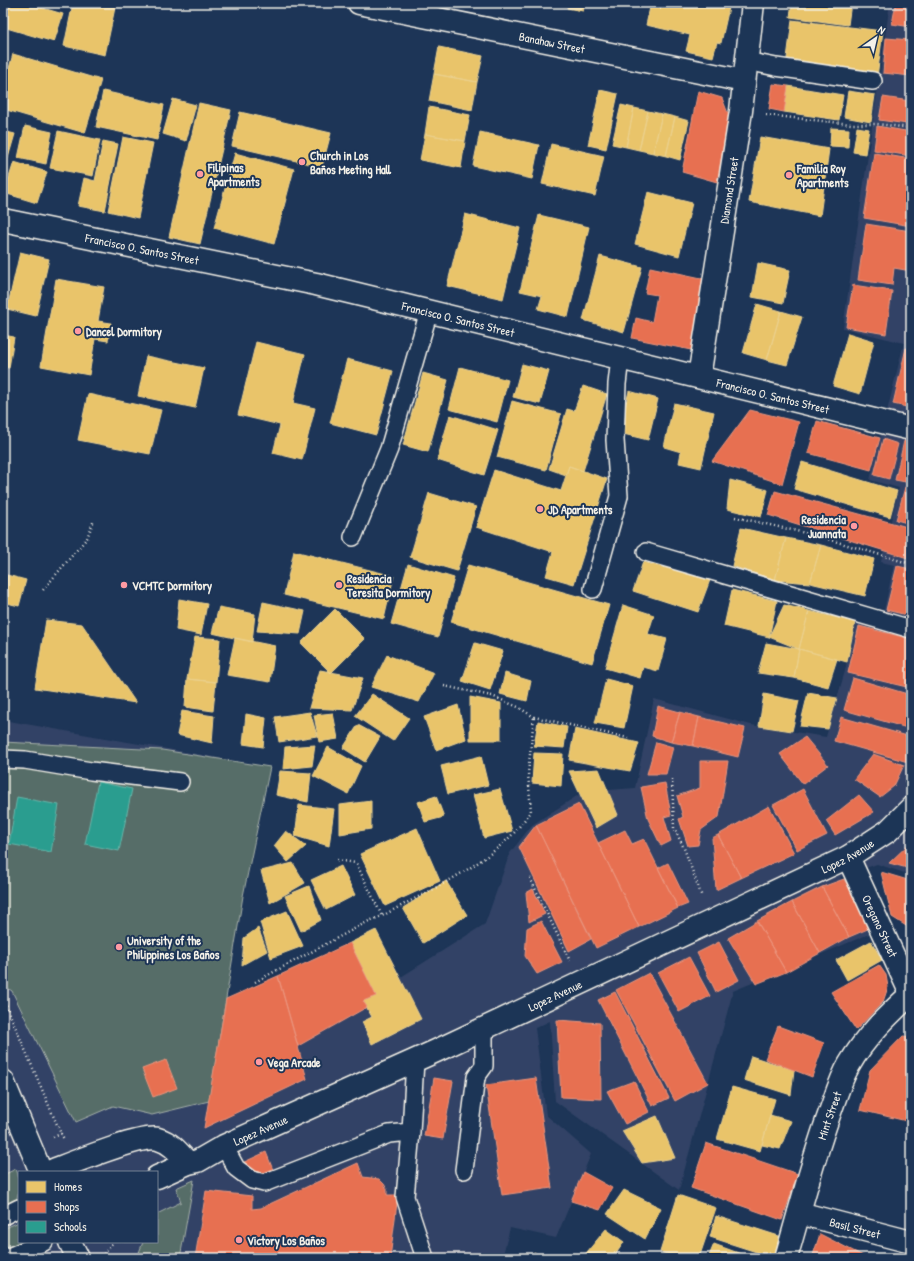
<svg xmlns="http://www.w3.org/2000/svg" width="914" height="1261" font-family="'Patrick Hand',sans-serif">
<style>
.built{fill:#324366;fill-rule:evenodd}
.green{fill:#566d68;stroke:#a5afa8}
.homes{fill:#e9c46a;stroke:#ecd290}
.shops{fill:#e76f51;stroke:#eb967e}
.schools{fill:#2a9d8f;stroke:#67b6aa}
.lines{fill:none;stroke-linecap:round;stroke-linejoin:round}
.service-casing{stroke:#f4f1e8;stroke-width:20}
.minor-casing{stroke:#f4f1e8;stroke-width:25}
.secondary-casing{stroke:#f4f1e8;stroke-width:25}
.path{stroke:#f4f1e8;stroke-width:2.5;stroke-dasharray:1 3;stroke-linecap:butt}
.service{stroke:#1d3557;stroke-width:17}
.minor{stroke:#1d3557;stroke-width:22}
.secondary{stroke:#1d3557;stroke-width:22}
.poi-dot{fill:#ff9aa2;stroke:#1d3557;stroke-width:1.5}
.labels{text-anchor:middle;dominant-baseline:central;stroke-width:4;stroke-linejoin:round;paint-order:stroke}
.street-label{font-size:12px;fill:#f4f1e8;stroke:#1d3557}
.poi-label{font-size:12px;font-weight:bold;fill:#f4f1e8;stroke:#1d3557;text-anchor:start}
</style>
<rect width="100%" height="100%" fill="#1d3557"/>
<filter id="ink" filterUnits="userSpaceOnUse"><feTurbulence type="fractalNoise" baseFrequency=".025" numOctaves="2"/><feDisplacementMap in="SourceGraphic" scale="8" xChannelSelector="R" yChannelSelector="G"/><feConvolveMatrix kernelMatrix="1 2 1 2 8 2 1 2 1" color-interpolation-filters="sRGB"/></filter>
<g filter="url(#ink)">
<!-- built -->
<path class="built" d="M890,3H911V875L877,864L840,877L869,934L733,991L679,1190L555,1101L550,1021L535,1028L546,1115L591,1154L556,1238L510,1228L502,1258H3V720L270,767L243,896L226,999L350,943L376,930L401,977L485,924L510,853L532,825L583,792L635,788L654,699L751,725L826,737L845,671L855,622L880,628L894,565L881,562L899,488L870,480L904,343L843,328ZM19,1172H157V1242H19Z"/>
<!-- green -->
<path class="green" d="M3,742L162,750L270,767L243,896L209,1101L152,1115L113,1106L76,1122L12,991L3,985Z
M16,1169C21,1180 19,1191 16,1202L3,1207V1175Z
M194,1180L180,1258H137L143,1242H157V1214L181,1202L176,1188Z
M19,1222V1242H23L8,1249L3,1238V1229Z"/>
<!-- homes -->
<path class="homes" d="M3,3H26L63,14L54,42L3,27Z
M73,3H116L105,55L64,46Z
M568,3H585L583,11L567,8Z
M651,3H730L721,43L717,42L713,57L686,51L690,35L646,25Z
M792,3H851L848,25L790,17Z
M792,20L883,31L877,77L786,66Z
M439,47L483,56L477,82L434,74Z
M13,54L101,80L85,133L3,109V90Z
M434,74L477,82L472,110L429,101Z
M788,86L843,95L839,120L784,112Z
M600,90L618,94L606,149L588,145Z
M103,91L164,105L157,140L96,127Z
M848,91L875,95L871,122L844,117Z
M173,99L196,105L186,141L163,134Z
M199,103L231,110L200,244L169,237Z
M621,105L634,108L626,147L612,144Z
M429,107L470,115L465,141L425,134Z
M634,108L648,111L639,150L626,147Z
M648,111L662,114L653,153L639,150Z
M240,112L331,133L322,167L232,146Z
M662,114L675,117L666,156L653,153Z
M675,117L689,121L680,160L666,156Z
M25,126L52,132L46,164L18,158Z
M857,127L869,129L865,154L853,152Z
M831,128L849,129L848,147L830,146Z
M3,131L15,134L3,175Z
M58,131L100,140L93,176L50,168Z
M480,132L539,145L532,179L473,166Z
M425,134L465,141L461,168L420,160Z
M123,137L153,143L138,218L108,211Z
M760,137L829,149L820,216L749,202Z
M103,141L118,144L105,211L78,206L84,178L95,181Z
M551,144L604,156L595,196L542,184Z
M235,153L294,169L274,244L214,228Z
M14,162L47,172L37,203L4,193Z
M648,192L692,203L679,256L635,244Z
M465,214L520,228L503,299L447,286Z
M539,215L589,227L568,317L538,309L542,296L520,291Z
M20,252L49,259L36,316L7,309Z
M600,256L642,267L624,332L583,320Z
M758,263L790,270L783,303L752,297Z
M56,279L104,287L98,321L111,323L108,341L95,339L89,375L41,366Z
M757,304L781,311L767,360L743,353Z
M781,311L802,317L787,365L767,360Z
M848,333L874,341L860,394L833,386Z
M3,335L14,337L9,368L3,367Z
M256,342L305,354L293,403L315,408L302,460L273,453L280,425L238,415Z
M146,356L204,368L195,408L138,396Z
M347,359L393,371L376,435L330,423Z
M522,364L549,371L540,404L513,397Z
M460,367L508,380L497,422L449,409Z
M423,373L448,380L428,452L403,445Z
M583,386L607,394L583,471L569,466L566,475L549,469L567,409L574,411Z
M629,391L658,399L648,440L619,433Z
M88,394L161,410L150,454L78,440Z
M512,401L561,414L546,470L497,457Z
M674,403L714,412L701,468L679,463L681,452L664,447Z
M450,415L498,430L484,475L437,460Z
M802,462L897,491L890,517L794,489Z
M569,466L607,479L574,584L546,576L553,552L476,527L494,470L561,491Z
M730,480L768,490L761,517L727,509Z
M429,493L476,507L457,571L410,557Z
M741,528L786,538L775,580L732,566Z
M786,538L821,545L810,583L775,580Z
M821,545L874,559L865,596L810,583Z
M294,551L394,576L384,619L284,595Z
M643,562L710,580L698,612L633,591Z
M408,564L454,578L438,637L391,624Z
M468,565L609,605L592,663L451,622Z
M3,574L26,580L19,606L3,602Z
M732,590L777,601L769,637L724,626Z
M179,599L207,604L201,635L176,630Z
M263,602L305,611L300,634L257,631Z
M623,605L654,615L648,634L667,639L658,671L643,667L640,678L605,668Z
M784,605L809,611L799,649L769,637Z
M219,607L255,614L252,642L212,633Z
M335,609L365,639L331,673L301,643Z
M809,611L855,622L847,662L799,649Z
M46,620L82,624L136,703L35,688Z
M195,637L220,639L216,682L187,679Z
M235,638L275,646L270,682L227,675Z
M475,643L503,651L490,690L462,681Z
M766,643L799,649L794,678L758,673Z
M799,649L837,659L828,687L794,678Z
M387,655L434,673L419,702L371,687Z
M320,670L363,678L352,710L309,708Z
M505,673L531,681L527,701L500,694Z
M187,679L216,682L213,711L185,707Z
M606,679L633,686L624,728L595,723Z
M808,693L837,698L828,729L800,726Z
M372,694L409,718L393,741L355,716Z
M764,694L799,701L792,731L759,726Z
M470,697L501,703V740H470Z
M458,705L466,739L436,750L424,717Z
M182,711L214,716L212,743L177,735Z
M310,712L317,736L279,742L275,717Z
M333,713L338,739L319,742L314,715Z
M246,714L266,718L263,747L243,744Z
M538,721L567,727L564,748L534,746Z
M358,725L380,737L365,762L343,748Z
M575,729L639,743L630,771L569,760Z
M315,745L312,766L283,769L285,747Z
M328,747L361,766L348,794L313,776Z
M534,753L563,754L561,786L532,783Z
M481,756L488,785L448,794L441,766Z
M599,769L618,815L596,828L569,771Z
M280,771L311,773L308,802L276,795Z
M500,789L512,831L484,838L473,795Z
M436,796L444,817L425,822L418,802Z
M371,801V829L340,834V805Z
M299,805L334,809L329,846L295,836Z
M417,828L440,881L385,906L360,854Z
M286,831L306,846L288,862L274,846Z
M293,863L305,883L270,903L261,871Z
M341,866L355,895L326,910L311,880Z
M446,881L467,915L423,943L403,908Z
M309,886L321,920L301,931L285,896Z
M287,911L303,946L271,958L260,922Z
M258,928L267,951L242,965L244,938Z
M376,930L421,1019L372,1044L362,1022L372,1017L363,1001L376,996L350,943Z
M871,941L882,960L847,980L836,960Z
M751,1056L794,1070L791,1095L744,1080Z
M732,1087L775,1099L760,1151L717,1139Z
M770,1115L791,1121L780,1149L762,1145Z
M657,1116L675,1158L642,1163L622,1131Z
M624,1190L661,1208L645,1239L607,1214Z
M678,1195L716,1208L699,1258H681L660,1252Z
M716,1216L782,1237L775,1258L710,1237Z
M606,1229L624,1242L613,1258H585L583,1257Z
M714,1244L752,1258H714L709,1256Z
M534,1252L544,1258H531Z"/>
<!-- shops -->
<path class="shops" d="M896,3H911V27L892,24Z
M886,38L911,40V76L883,73Z
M773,84L788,86L784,112L769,109Z
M698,91L722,98L729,116L717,182L682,172Z
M883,97L910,101L907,124L879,120Z
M877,126L911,132V156L874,150Z
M874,153L911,159V226L864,218Z
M866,224L911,231V271L894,268L892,285L858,280Z
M650,267L706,279L691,350L632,338L636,318L652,322L657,295L645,293Z
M853,285L892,291L886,334L846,327Z
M906,348L911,349V408L893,404Z
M750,410L799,422L782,484L712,461Z
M817,421L880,438L871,470L808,453Z
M883,439L898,444L889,479L874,475Z
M904,441L911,442V483L895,480Z
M905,487L911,488V524L896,520Z
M775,491L911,528V559L768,515Z
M897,566L911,569V616L886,610Z
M859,626L911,639V688L848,673Z
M853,678L911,695V729L844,710Z
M658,706L680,712L671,742L652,736Z
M680,712L699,717L693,746L671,742Z
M699,717L745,728L738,757L693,746Z
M841,717L911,737V752L908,762L834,741Z
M805,737L828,765L803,784L780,754Z
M656,742L673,747L666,774H647Z
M873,754L904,765L894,786L880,797L854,779Z
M700,761H728L719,817L701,830L698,845L688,846L679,819L683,817L677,796L700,788Z
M665,783L671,815L664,817L671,841L661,846L648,819L641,787Z
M803,789L827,835L797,850L773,805Z
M859,795L874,812L835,835L826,821Z
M579,804L639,927L596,948L536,825Z
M769,806L794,853L741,878L718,835Z
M536,825L591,939L569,951L519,847Z
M625,830L632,844L644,839L678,908L639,927L598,843Z
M718,835L741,878L716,890L712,838Z
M911,842V869L889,863Z
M668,863L688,904L678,908L658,868Z
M881,872L911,881V929L892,917Z
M844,879L870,928L849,937L822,887Z
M822,887L849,937L820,953L792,902Z
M533,889L545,914L529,922L526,893Z
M792,902L820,953L786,972L757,921Z
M541,921L562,962L537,974L525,956L527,928Z
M757,921L786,972L756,984L728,938Z
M719,942L739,980L716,992L697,953Z
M350,943L376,996L363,1001L367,1007L298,1046L278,976Z
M689,957L710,996L679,1012L658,973Z
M879,965L886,975L888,987L883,1002L856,1030L831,992Z
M649,973L708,1083L675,1101L616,990Z
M278,976L307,1079L204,1128L226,999Z
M615,992L669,1098L652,1106L598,1000Z
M557,1020L600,1023L601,1099L561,1097Z
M778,1026L824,1043L812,1077L765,1059Z
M903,1036L911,1037V1122L860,1110L870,1070Z
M166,1060L177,1088L153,1097L142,1069Z
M434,1078L453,1081L443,1139L424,1136Z
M536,1078L552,1188L502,1195L486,1085Z
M634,1081L649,1112L625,1124L607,1091Z
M706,1143L798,1174L782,1220L691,1188Z
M266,1152L275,1175L254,1177L240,1164Z
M358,1163L363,1177L379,1179L384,1184L387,1189V1195H398L390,1258H195L206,1191L252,1196V1209L261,1208Z
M583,1172L612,1188L600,1210L571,1201Z
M820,1234L867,1258H812Z"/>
<!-- schools -->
<path class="schools" d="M98,782L132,789L119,851L85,844Z
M17,797L59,805L51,852L9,844Z"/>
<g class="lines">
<!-- service casing -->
<g class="service-casing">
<path id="service" d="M746,61L776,67L873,81
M353,537L389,449L429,311
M646,552L911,629
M593,589L619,496L615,440L617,384L620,358
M3,759L25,760L91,771L180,782
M411,1132L405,1197L425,1258
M224,1146L236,1168L252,1180L264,1183L389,1134L411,1132L415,1060
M464,1170L476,1077L484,1066V1028
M3,1216L19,1208
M6,1258L44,1242"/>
</g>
<!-- minor casing -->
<g class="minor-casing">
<g id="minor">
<path id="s1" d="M359,3L744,81"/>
<path id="s2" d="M3,220L316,284L911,429"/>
<path id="s3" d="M699,377L741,111L753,3"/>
<path id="s4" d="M799,1213L911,1242"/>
<path id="s5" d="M786,1258C800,1210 812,1162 829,1115C835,1099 840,1080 849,1065C865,1037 888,1015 911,994L848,857"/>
</g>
</g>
<!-- secondary casing -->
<g class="secondary-casing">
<g id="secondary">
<path d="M3,1081L41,1172"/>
<path d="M48,1172C67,1165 142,1134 158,1139C172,1143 179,1153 188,1163"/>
<path id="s6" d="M157,1177L188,1163L198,1161L224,1146L436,1051L848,857L888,831L911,808"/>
<path d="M70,1242L78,1258"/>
</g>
</g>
<!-- path -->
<path class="path" d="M766,115L851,124H877L911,128
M735,517L814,535L911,564
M43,590L87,538L94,520
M444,686L492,696L518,707L534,717L628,738
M672,779L674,828L684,848L702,897
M905,783L911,775
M337,860L356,863L382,916
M530,878L570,961
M255,982L369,921L382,916C426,892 475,871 511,836C518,829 524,820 531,812L528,773L534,717
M3,998L61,1134
M53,1137L61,1134L64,1139
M104,1254L113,1242"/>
<!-- service -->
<use href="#service" class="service"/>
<!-- minor -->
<use href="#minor" class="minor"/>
<!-- secondary -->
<use href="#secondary" class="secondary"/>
</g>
</g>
<!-- markers -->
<g class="poi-dot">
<circle cx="302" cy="162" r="4"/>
<circle cx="200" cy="174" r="4"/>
<circle cx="789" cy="175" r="4"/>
<circle cx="78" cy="331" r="4"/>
<circle cx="540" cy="509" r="4"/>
<circle cx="854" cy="526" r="4"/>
<circle cx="124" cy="585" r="4"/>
<circle cx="339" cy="585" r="4"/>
<circle cx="119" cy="947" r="4"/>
<circle cx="259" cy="1062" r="4"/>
<circle cx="239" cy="1240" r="4"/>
</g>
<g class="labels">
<!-- street labels -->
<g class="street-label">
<text stroke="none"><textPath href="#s1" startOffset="197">Banahaw Street</textPath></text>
<text stroke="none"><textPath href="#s3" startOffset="189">Diamond Street</textPath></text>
<text stroke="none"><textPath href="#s2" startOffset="142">Francisco O. Santos Street</textPath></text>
<text stroke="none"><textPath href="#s2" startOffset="466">Francisco O. Santos Street</textPath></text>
<text stroke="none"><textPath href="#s2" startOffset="790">Francisco O. Santos Street</textPath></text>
<text stroke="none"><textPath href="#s6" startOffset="762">Lopez Avenue</textPath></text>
<text transform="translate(880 926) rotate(65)">Oregano Street</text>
<text stroke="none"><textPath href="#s6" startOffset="438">Lopez Avenue</textPath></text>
<text stroke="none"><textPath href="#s5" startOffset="149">Mint Street</textPath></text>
<text stroke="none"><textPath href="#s6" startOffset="114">Lopez Avenue</textPath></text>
<text stroke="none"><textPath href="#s4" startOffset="58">Basil Street</textPath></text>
</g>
<!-- poi labels -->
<g class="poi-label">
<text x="310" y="155">Church in Los<tspan x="310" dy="14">Baños Meeting Hall</tspan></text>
<text x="208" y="167">Filipinas<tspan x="208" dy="14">Apartments</tspan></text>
<text x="797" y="168">Familia Roy<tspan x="797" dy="14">Apartments</tspan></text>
<text x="86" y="331">Dancel Dormitory</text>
<text x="548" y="509">JD Apartments</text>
<text x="846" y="519" text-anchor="end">Residencia<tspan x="846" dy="14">Juannata</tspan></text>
<text x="347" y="578">Residencia<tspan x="347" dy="14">Teresita Dormitory</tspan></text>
<text x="132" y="585">VCMTC Dormitory</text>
<text x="127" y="940">University of the<tspan x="127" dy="14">Philippines Los Baños</tspan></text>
<text x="267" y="1062">Vega Arcade</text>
<text x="247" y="1240">Victory Los Baños</text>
</g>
</g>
<!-- margin -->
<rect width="914" height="1261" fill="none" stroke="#1d3557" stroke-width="16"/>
<rect x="8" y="8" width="898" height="1245" fill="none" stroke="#f4f1e8" stroke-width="1.5" filter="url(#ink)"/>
<!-- legend -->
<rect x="18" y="1171" width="140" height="72" fill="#1d3557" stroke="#738091"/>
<rect x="26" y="1181" width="20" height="12" fill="#e9c46a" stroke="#738091"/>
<text x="54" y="1191" font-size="12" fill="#f4f1e8">Homes</text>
<rect x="26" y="1201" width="20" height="12" fill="#e76f51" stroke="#738091"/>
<text x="54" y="1211" font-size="12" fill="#f4f1e8">Shops</text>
<rect x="26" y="1221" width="20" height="12" fill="#2a9d8f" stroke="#738091"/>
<text x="54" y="1231" font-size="12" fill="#f4f1e8">Schools</text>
<!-- north arrow -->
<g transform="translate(876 38) rotate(34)" stroke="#1d3557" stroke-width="3" paint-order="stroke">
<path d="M0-3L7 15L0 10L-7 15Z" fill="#f4f1e8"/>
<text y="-6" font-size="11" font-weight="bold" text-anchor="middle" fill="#f4f1e8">N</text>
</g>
</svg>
